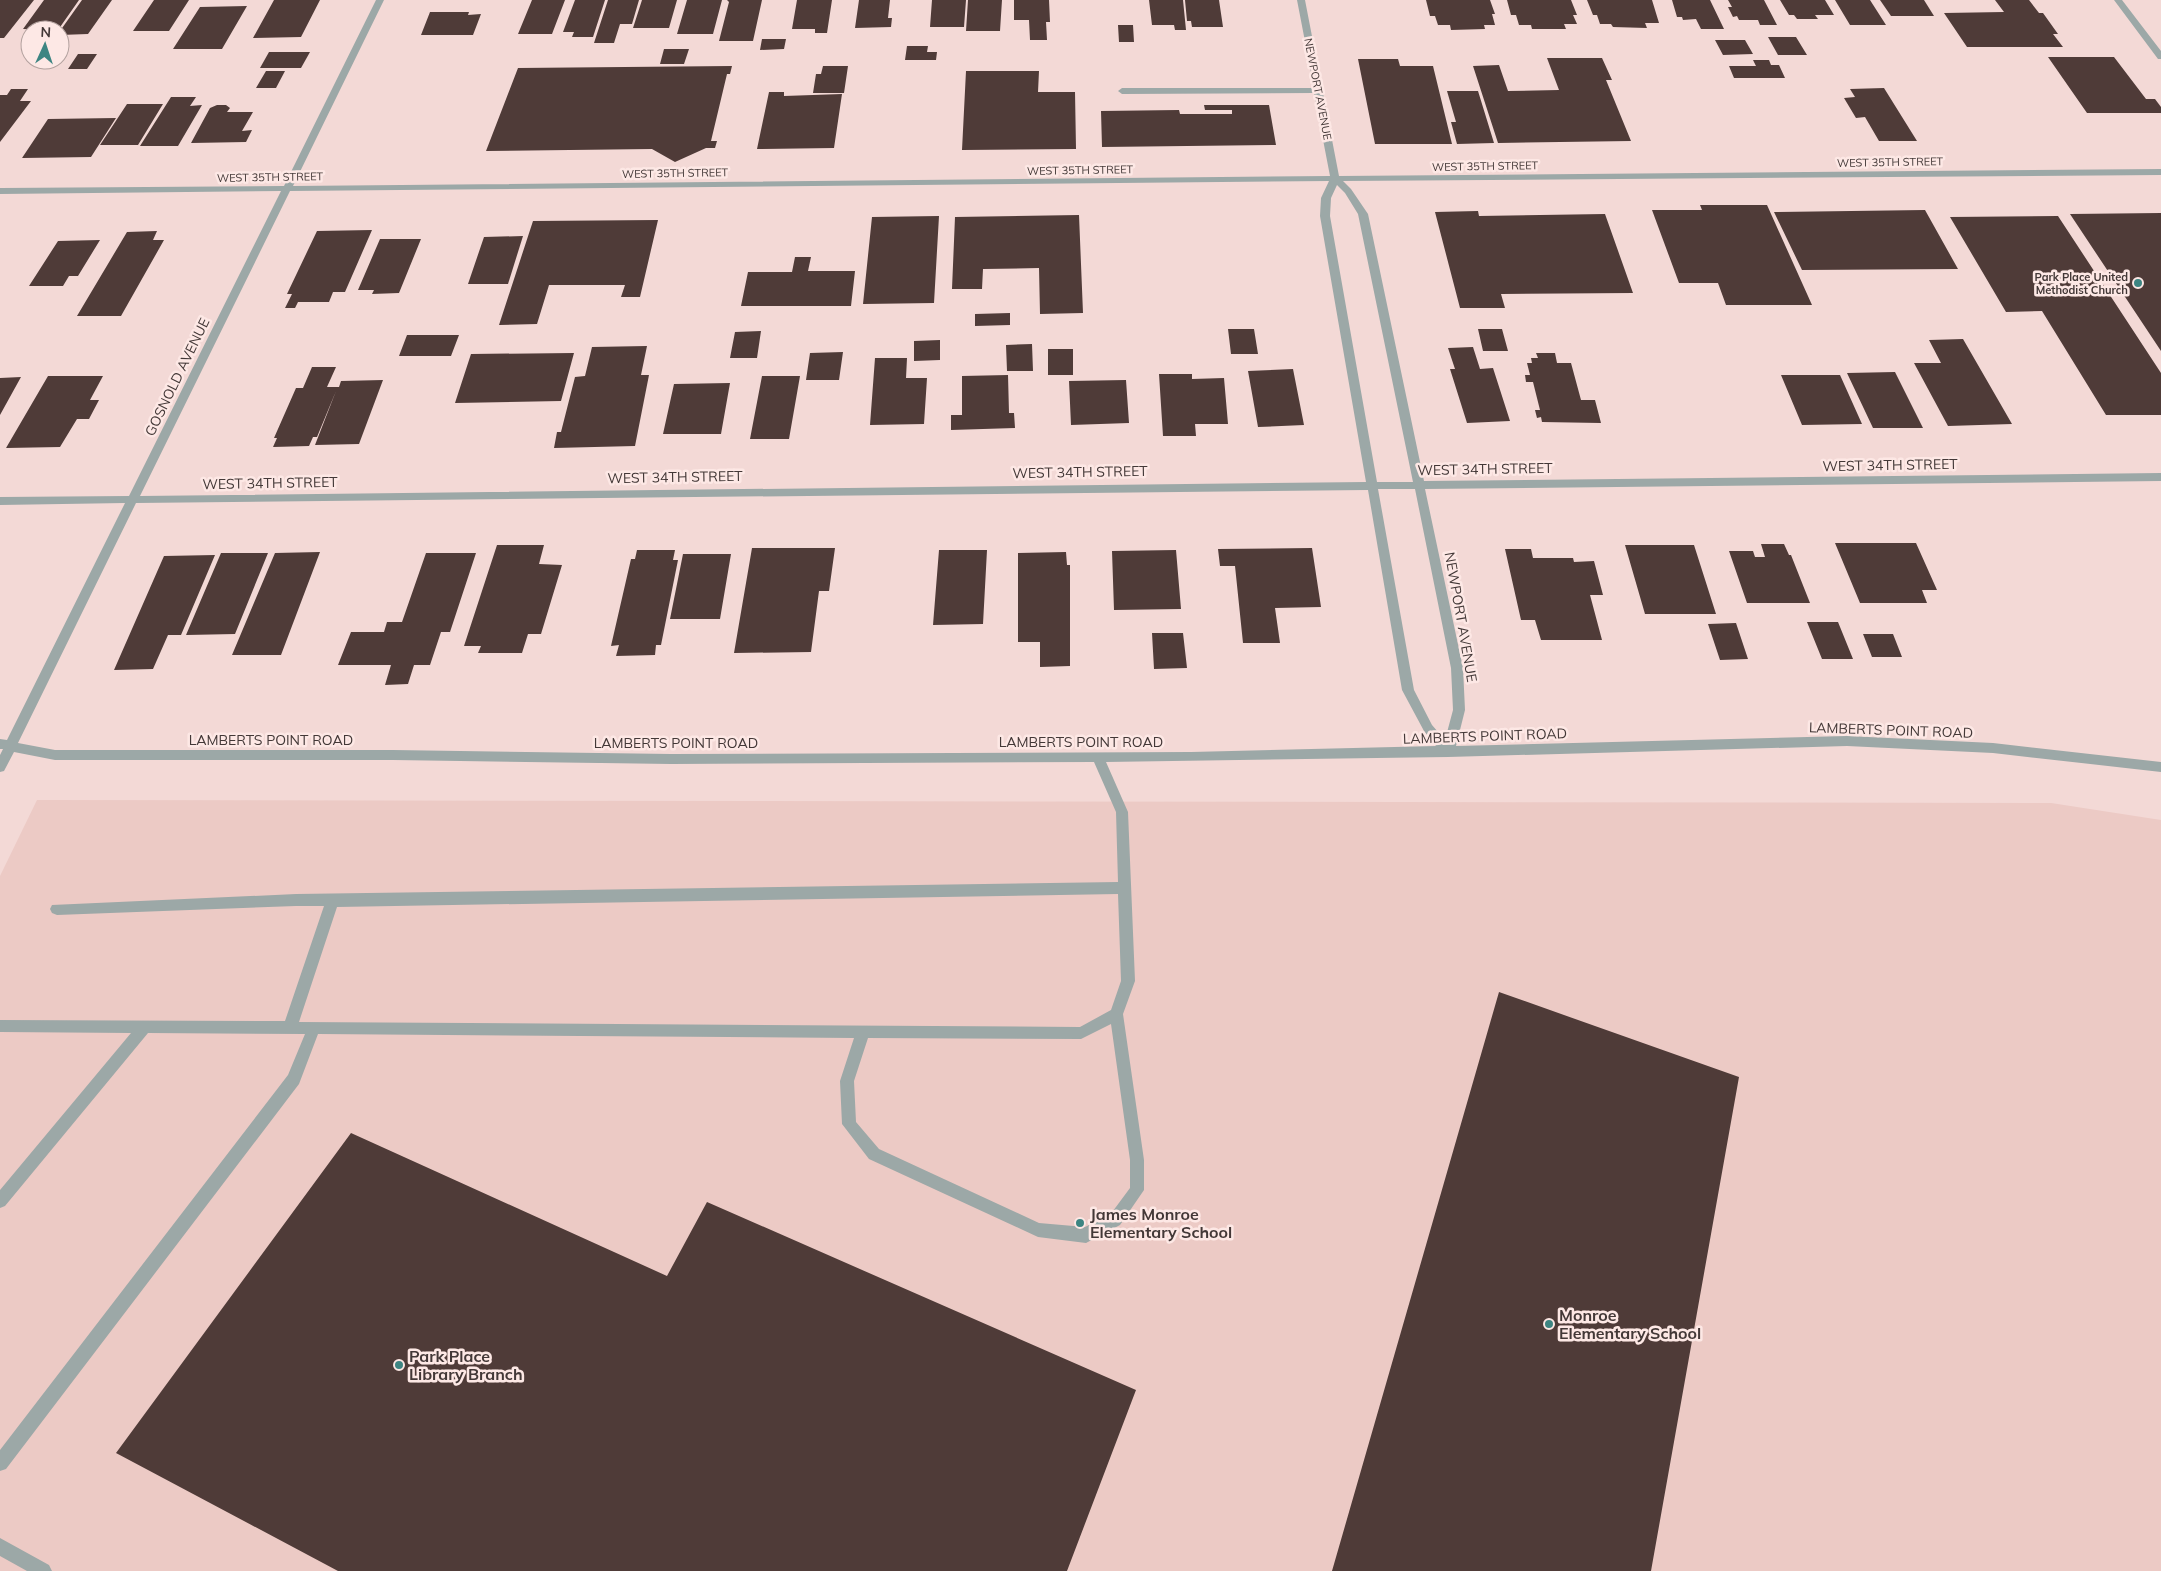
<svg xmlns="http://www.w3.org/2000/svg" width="2161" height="1571" font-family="Mulish,sans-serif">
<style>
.built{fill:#eccac5}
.building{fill:#4f3b38}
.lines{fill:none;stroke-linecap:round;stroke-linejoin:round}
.minor{fill:#9ca8a7;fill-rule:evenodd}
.poi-dot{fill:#3d8582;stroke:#fde8e5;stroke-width:2}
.labels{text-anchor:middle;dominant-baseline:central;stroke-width:5;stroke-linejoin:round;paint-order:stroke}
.far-street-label{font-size:11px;fill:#433837;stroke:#fde8e5}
.far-poi-label{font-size:11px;font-weight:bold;fill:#433837;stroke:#fde8e5;text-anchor:end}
.street-label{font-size:14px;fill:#433837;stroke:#fde8e5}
.near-poi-label{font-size:16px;font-weight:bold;fill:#433837;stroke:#fde8e5;text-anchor:start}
</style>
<rect width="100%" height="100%" fill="#f3d9d6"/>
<!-- built -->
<path class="built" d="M37,800L2051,803L2161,820V1571H0V876Z"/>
<!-- building -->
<path class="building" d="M0,0H34L4,38H0Z
M44,0H79L58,30L23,29Z
M82,0H112L88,34L60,35V31Z
M154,0H189L169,31H133Z
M274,0H320L301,37L253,38Z
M532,0H565L552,34H518Z
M575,0H605L593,37H572L574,32H563Z
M608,0H639L632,24H620L614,43H594Z
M642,0H677L669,28H633Z
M687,0H722L713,34H677Z
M727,0H762L753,41H719L729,2Z
M797,0H832L827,33H815V29H792Z
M859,0H890L888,18H892L891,27L855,28Z
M932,0H966L964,27H930Z
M968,0H1002L1000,31H966Z
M1014,0H1049L1050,22H1046L1047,40H1030L1029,20H1014Z
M1149,0H1183L1186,30H1175L1174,25H1152Z
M1185,0H1219L1223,27H1192L1191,21H1187Z
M1426,0H1490L1495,14H1492L1495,25H1484L1485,29L1451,30L1450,25H1438L1435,16H1430Z
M1507,0H1571L1577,15H1573L1577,24H1564L1566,29H1532L1531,25H1519L1516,15H1511Z
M1587,0H1652L1659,23H1645L1647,28L1613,27L1611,24H1600L1597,15H1593Z
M1672,0H1710L1724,29H1701L1696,19L1683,20L1682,17H1677Z
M1728,0H1764L1777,25H1760L1758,20H1739L1737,16L1733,17L1728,7H1732Z
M1780,0H1825L1834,15H1815L1818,19H1797L1794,15H1789Z
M1835,0H1870L1886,25H1850Z
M1880,0H1924L1934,16H1891Z
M1995,0H2029L2039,13H2043L2058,34H2053L2063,47H1967L1944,13L2004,12Z
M247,6L222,49H173L200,7Z
M430,12H469L468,15L481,14L473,35H421Z
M1118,25H1133L1134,42H1119Z
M1768,37H1796L1807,55H1778Z
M762,39H786L784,49L760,50Z
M1715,40H1745L1753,54L1723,55Z
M907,46H928L927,52H937L936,60H905Z
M664,49H689L684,64H660Z
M269,52H310L301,68H260Z
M78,54H97L87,69H68Z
M2048,57H2114L2146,99H2155L2161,107V113H2087Z
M1547,58H1602L1612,80H1606L1631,141L1498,143L1473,66L1499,65L1508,91L1559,90Z
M1358,59H1398L1400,66H1433L1452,144H1375Z
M1753,60H1769L1771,65H1779L1785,78H1734L1729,66H1756Z
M732,66L730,74H727L711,141H717L715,148H706L675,162L652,149L486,151L518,68Z
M823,66H848L844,93H813L816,74H821Z
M266,71H285L276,88H256Z
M966,71H1039L1038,92H1075L1076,149L962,150Z
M1884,88L1917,141H1879L1865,117L1856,118L1844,98L1855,97L1850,89Z
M11,89H28L20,101H31L0,142V95H7Z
M1447,91H1478L1494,143L1457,144L1451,122H1456Z
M769,92H784V96L842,94L834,148L757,149Z
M171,97H196L190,106L202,105L178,146H140Z
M127,104H163L138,145H100Z
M217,105H226L230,108L227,112H253L242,131L252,130L246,142L191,143L210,108Z
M1204,105H1269L1276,145L1102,147L1101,111L1179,110L1180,114H1232V110H1205Z
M116,118L91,157L22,158L48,119Z
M1700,205H1767L1812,305H1726L1718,283H1679L1652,210H1702Z
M1925,210L1958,269L1802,270L1774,212Z
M1478,211L1479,216L1605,214L1633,293L1501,294L1505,308H1460L1435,212Z
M2161,213V351L2070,214Z
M1079,215L1083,313L1040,314L1039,268L983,269L982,289H952L955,217Z
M939,216L934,303L863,304L872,217Z
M2058,216L2161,373V415H2106L2042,311L2006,312L1950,217Z
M658,220L640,297H621L625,285H549L537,324L499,325L533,221Z
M372,230L345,292H333L329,302H298L295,308H285L292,294H287L317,231Z
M157,231L153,240H164L121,316H77L127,232Z
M523,236L508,284H468L484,237Z
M380,239H421L399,293L372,294L374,290H358Z
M100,240L78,276H69L63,286H29L58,241Z
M795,257H811L808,271H855L851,306H741L748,272H792Z
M1010,313V325L975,326V314Z
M1228,329H1254L1258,354H1231Z
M1478,329H1502L1508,351H1483Z
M761,331L757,358H730L735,332Z
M407,335H459L451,356H399Z
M1963,339L2012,424L1948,426L1914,363H1941L1929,340Z
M940,340V360L914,361V341Z
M1032,344L1033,371H1007L1006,345Z
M647,346L641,375H649L635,446L554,448L557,432H561L575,377L585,376L592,347Z
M1473,347L1480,369L1493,368L1510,421L1467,423L1450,369H1455L1448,348Z
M1048,349H1073V375H1048Z
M843,352L839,380H806L810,353Z
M574,353L561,401L455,403L471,354Z
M1536,353H1555L1557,363H1571L1581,400H1595L1601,423L1542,422L1541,417L1537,418L1535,410H1540L1533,382H1526L1525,375H1530L1527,363H1532L1531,358H1538Z
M875,358H907L906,378H927L924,424L870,425Z
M312,367H336L327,387H339L341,381L383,380L359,444L315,445L336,391L317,437H313L309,446L273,447L277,438H274L296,388H303Z
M1293,369L1304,425L1258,427L1248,371Z
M1895,372L1923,428H1873L1847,373Z
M1159,374H1192V379L1224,378L1228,424H1195L1196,436H1163Z
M1008,375L1009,413H1014L1015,428L951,430V415H962V376Z
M1781,375H1840L1862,424L1802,425Z
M48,376H103L90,400H99L89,419H77L60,447L6,448Z
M762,376H800L789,439H750Z
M21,377L0,415V378Z
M1126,380L1129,423L1071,425L1069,381Z
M730,383L721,434H663L674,384Z
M1835,543H1916L1937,590H1922L1927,603H1860Z
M1761,544H1784L1789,555H1791L1810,603H1747L1729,551H1753L1755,557H1765Z
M497,545H544L539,564L562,565L541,634H528L522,653H478L481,646H464Z
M1625,545H1694L1716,614H1645Z
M752,548H835L829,591H819L811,652L734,653Z
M1312,548L1321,607L1275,608L1280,643H1243L1235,566H1220L1218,549Z
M1505,549H1531L1533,558H1573L1574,562L1594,561L1603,595H1590L1602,640H1541L1535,620H1521Z
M637,550H675L673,560H678L661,645H656L655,655L616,656L619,645L611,646L631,559H635Z
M939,550H987L983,624L933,625Z
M1176,550L1181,609L1114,610L1112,551Z
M320,552L281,655H232L275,553Z
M1066,552L1067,565H1070V666L1040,667V642H1018V553Z
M221,553H268L235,634L186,635Z
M426,553H476L450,632H441L430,665H414L408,684L385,685L391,665H338L351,632H384L387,622H402Z
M683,554H731L720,619H670Z
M215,555L181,635H168L153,669L114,670L164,556Z
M1807,622H1838L1853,659H1822Z
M1736,623L1748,659L1720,660L1708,624Z
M1152,633H1183L1187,668L1154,669Z
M1863,634H1893L1902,657H1872Z
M1499,992L1739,1077L1651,1571H1332Z
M351,1133L667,1276L707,1202L1136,1390L1067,1571H338L116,1453Z"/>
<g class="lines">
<!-- minor -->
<path class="minor" d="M376,0H384L293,186L1330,176L1314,93L1122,94L1118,91L1122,88H1314L1297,0H1305L1339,176L2161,169V175L1343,181L1351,189L1368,214L1424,481L2161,473V481L1425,489L1463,668L1465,710L1456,746L1847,736L1993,743L2161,762V772L1993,753L1847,746L1448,757L1106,762L1128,812L1135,981L1123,1014L1144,1160V1190L1120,1225L1086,1243L1038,1237L869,1159L842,1124L840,1081L854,1038L318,1034L299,1084L6,1469L0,1471V1450L288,1075L305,1034L148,1033L5,1206L0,1208V1190L131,1033L0,1032V1020L285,1021L324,906H296L57,915L52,913L50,909L52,905L296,894L1118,882L1116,812L1094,762L671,764L393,760H55L14,752L4,771L0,772V755L3,749H0V739L7,740L125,503L0,505V497L129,496L281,191L0,194V188L284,186ZM1329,181L1321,198L1320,216L1366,482L140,496L290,191ZM1337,185L1345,193L1358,214L1413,482H1377L1330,216L1331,198ZM1378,489H1415L1451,668L1453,710L1445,740L1432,725L1414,690ZM1368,490L1402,690L1424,731L1436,746L1191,752L671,754L393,750H55L18,743L136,503ZM1118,894L1121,981L1111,1010L1080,1027L299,1022L337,907ZM1111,1024L1130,1160V1188L1110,1215L1085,1227L1039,1223L879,1149L856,1122L854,1081L868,1038L1081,1039Z
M2114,0H2122L2161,51V59H2158Z
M0,1538L49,1565L52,1571H27L0,1556Z"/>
</g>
<!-- markers -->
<g class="poi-dot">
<circle cx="2138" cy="283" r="5"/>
<circle cx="1080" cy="1223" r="5"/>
<circle cx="1549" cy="1324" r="5"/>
<circle cx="399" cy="1365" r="5"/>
</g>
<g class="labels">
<!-- far-street labels -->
<g class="far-street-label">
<text transform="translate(1318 89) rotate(79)">NEWPORT AVENUE</text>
<text transform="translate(1890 162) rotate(-1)">WEST 35TH STREET</text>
<text transform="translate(1485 166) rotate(-1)">WEST 35TH STREET</text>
<text transform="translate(1080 170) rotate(-1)">WEST 35TH STREET</text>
<text transform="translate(675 173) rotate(-1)">WEST 35TH STREET</text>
<text transform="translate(270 177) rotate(-1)">WEST 35TH STREET</text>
</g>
<!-- far-poi labels -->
<g class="far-poi-label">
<text x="2128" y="277">Park Place United<tspan x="2128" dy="13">Methodist Church</tspan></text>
</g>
<!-- street labels -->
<g class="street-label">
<text transform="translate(177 377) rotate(-64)">GOSNOLD AVENUE</text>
<text transform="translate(1890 465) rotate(-1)">WEST 34TH STREET</text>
<text transform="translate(1485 469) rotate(-1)">WEST 34TH STREET</text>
<text transform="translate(1080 472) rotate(-1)">WEST 34TH STREET</text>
<text transform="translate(675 477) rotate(-1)">WEST 34TH STREET</text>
<text transform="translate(270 483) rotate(-1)">WEST 34TH STREET</text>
<text transform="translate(1461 617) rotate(80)">NEWPORT AVENUE</text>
<text transform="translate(1891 730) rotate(2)">LAMBERTS POINT ROAD</text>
<text transform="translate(1485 736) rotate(-2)">LAMBERTS POINT ROAD</text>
<text x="271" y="740">LAMBERTS POINT ROAD</text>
<text x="1081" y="742">LAMBERTS POINT ROAD</text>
<text x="676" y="743">LAMBERTS POINT ROAD</text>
</g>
<!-- near-poi labels -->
<g class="near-poi-label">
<text x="1090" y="1214">James Monroe<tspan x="1090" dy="18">Elementary School</tspan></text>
<text x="1559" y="1315">Monroe<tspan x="1559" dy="18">Elementary School</tspan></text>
<text x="409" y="1356">Park Place<tspan x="409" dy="18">Library Branch</tspan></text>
</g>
</g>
<!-- north arrow -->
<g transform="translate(45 45) rotate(3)"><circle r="24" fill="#fde8e5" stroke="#b3a29f"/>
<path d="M0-4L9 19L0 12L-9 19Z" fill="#3d8582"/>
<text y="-8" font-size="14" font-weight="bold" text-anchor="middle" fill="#433837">N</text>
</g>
</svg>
